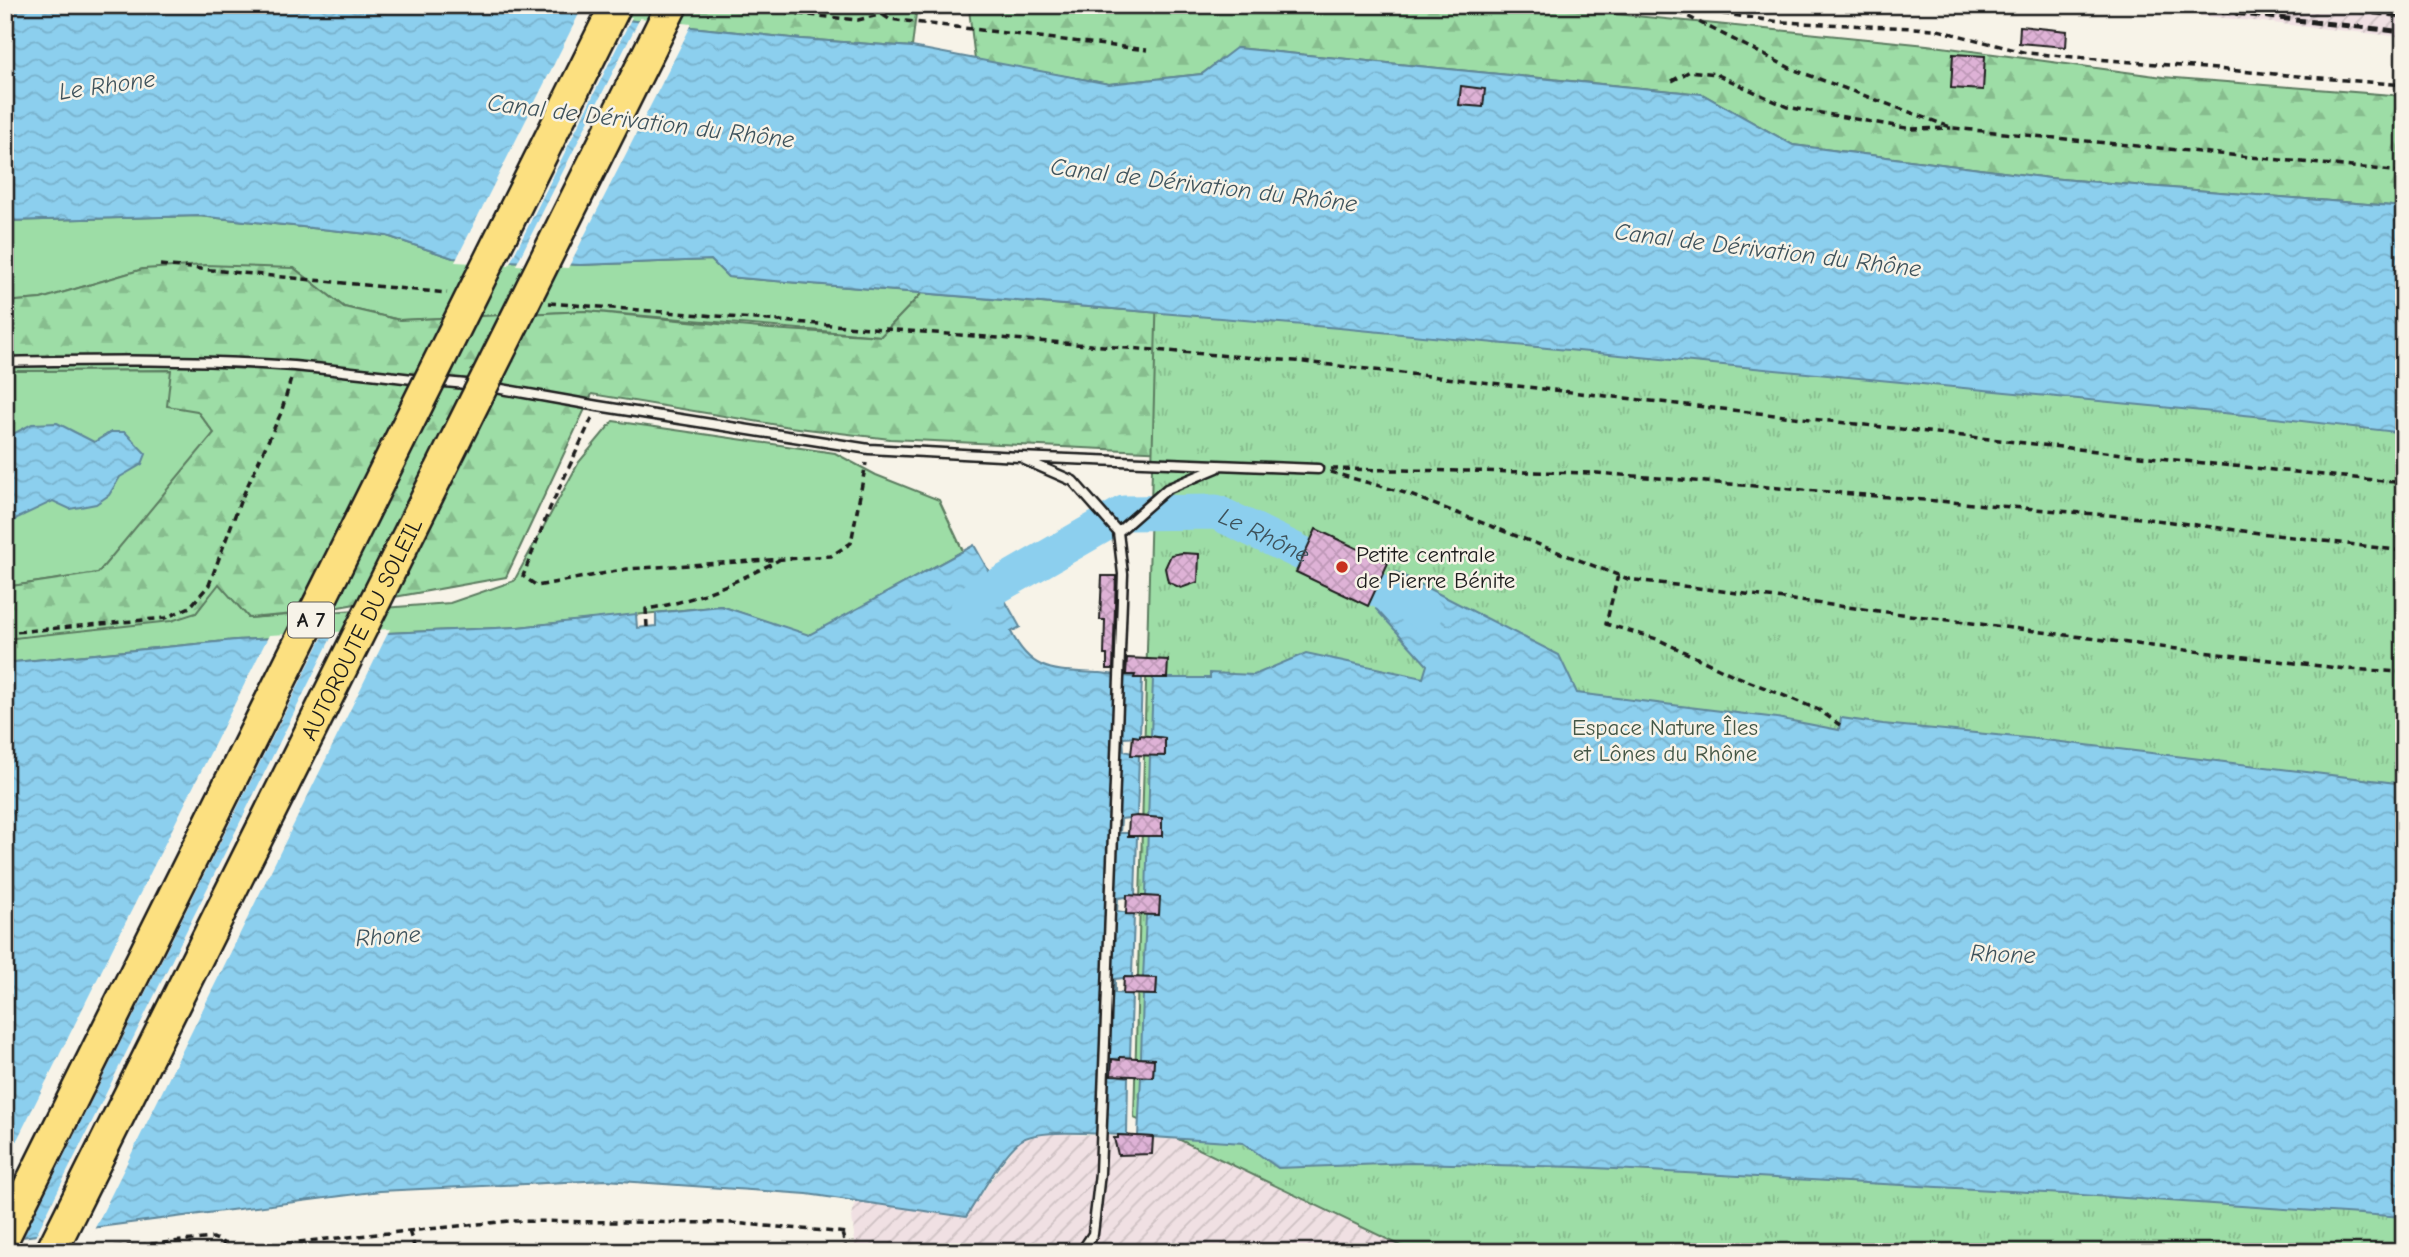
<svg xmlns="http://www.w3.org/2000/svg" width="2409" height="1257" font-family="'Comic Neue',sans-serif">
<style>
.industrial{fill:url(#industrial-furrows)}
.green{fill:#9ddda6;stroke:#5c7c61;stroke-width:2}
.forest{fill:url(#forest-firs);stroke:#5c7c61;stroke-width:2}
.park{fill:url(#park-tufts);stroke:#5c7c61;stroke-width:2}
.water{fill:url(#water-waves);stroke:#5f879a;stroke-width:2}
.pier{fill:#f7f3e8}
.lines{fill:none;stroke-linecap:round;stroke-linejoin:round}
.river{stroke:#8ccfee;stroke-width:35}
.building{fill:url(#building-cross-hatch);stroke:#1c1c1c;stroke-width:2}
.service-casing{stroke:#1c1c1c;stroke-width:13}
.motorway-casing{stroke:#1c1c1c;stroke-width:35}
.path{stroke:#1c1c1c;stroke-width:3.5;stroke-dasharray:7 5;stroke-linecap:butt}
.service{stroke:#f7f3e8;stroke-width:8}
.motorway{stroke:#fce080;stroke-width:30}
.rail{stroke:#1c1c1c;stroke-width:5;stroke-dasharray:10 5;stroke-linecap:butt}
.motorway-bridge-casing{stroke:#1c1c1c;stroke-width:35;stroke-linecap:butt}
.motorway-bridge{stroke:#fce080;stroke-width:30}
.poi-dot{fill:#c8321e;stroke:#f7f3e8;stroke-width:2.5}
.labels{text-anchor:middle;dominant-baseline:central;stroke-width:5;stroke-linejoin:round;paint-order:stroke}
.shield{fill:#f7f3e8;stroke:#5e5c59;stroke-width:2}
.shield-label{font-size:21px;font-weight:bold;fill:#1c1c1c}
.poi-label{font-size:23px;fill:#1c1c1c;stroke:#f7f3e8;text-anchor:start}
.street-label{font-size:23px;fill:#1c1c1c;stroke:#f7f3e8}
.park-label{font-size:23px;fill:#435645;stroke:#f7f3e8}
.water-label{font-size:24px;font-style:italic;fill:#3e525b;stroke:#f7f3e8}
</style>
<defs>
<pattern id="industrial-furrows" width="10" height="10" patternUnits="userSpaceOnUse" patternTransform="scale(1.75)"><rect width="10" height="10" fill="#f0e0e3"/><path d="M-1 1l2-2M0 10L10 0M9 11l2-2" fill="none" stroke="#cdc0c2"/></pattern>
<pattern id="forest-firs" width="22" height="20" patternUnits="userSpaceOnUse" patternTransform="scale(1.75)"><rect width="22" height="20" fill="#9ddda6"/><path d="M5 1l3.5 6h-7zM16 11l3.5 6h-7z" fill="#87bd8e"/></pattern>
<pattern id="park-tufts" width="24" height="20" patternUnits="userSpaceOnUse" patternTransform="scale(1.75)"><rect width="24" height="20" fill="#9ddda6"/><path d="M3 7l-1-3M5 7V3M7 7l1-3M15 17l-1-3M17 17v-4M19 17l1-3" fill="none" stroke="#87bd8e"/></pattern>
<pattern id="water-waves" width="16" height="10" patternUnits="userSpaceOnUse" patternTransform="scale(1.75)"><rect width="16" height="10" fill="#8ccfee"/><path d="M0 5q4-4 8 0t8 0" fill="none" stroke="#78b1cc"/></pattern>
<pattern id="building-cross-hatch" width="8" height="8" patternUnits="userSpaceOnUse" patternTransform="scale(1.75)"><rect width="8" height="8" fill="#deb2d6"/><path d="M0 0l8 8M0 8l8-8" fill="none" stroke="#be98b7"/></pattern>
</defs>
<rect width="100%" height="100%" fill="#f7f3e8"/>
<filter id="ink" filterUnits="userSpaceOnUse"><feTurbulence type="fractalNoise" baseFrequency=".0143" numOctaves="2"/><feDisplacementMap in="SourceGraphic" scale="14" xChannelSelector="R" yChannelSelector="G"/><feConvolveMatrix kernelMatrix="1 2 1 2 8 2 1 2 1" color-interpolation-filters="sRGB"/></filter>
<g filter="url(#ink)">
<!-- industrial -->
<path class="industrial" d="M2100,5H2404V37L2224,18Z
M1047,1133L1243,1143L1278,1168L1413,1252H856L852,1216L855,1201L966,1217L1006,1158L1021,1140Z"/>
<!-- green -->
<path class="green" d="M199,216L387,236L453,258L580,265L711,260L728,277L922,293L881,336L586,311L400,320L344,307L294,268L143,269L41,299L5,302V221Z
M172,370L197,411L214,433L194,461L98,573L5,587V371Z
M613,421L835,453L876,475L939,500L963,551L809,636L721,606L518,627L236,640L5,663V639L196,613L219,583L249,618L450,603L514,581L579,462Z"/>
<!-- forest -->
<path class="forest" d="M487,5H917L912,47L801,39Z
M992,5H1526L1927,45L2163,77L2404,96V207L2049,178L1793,145L1702,94L1237,48L1202,74L1109,84L975,60L969,9Z
M205,265L294,268L344,307L400,320L586,311L770,329L881,336L922,293L1339,328L1320,459L890,439L790,427L592,394L506,577L305,613L249,618L219,584L196,613L171,621L5,639V587L98,573L214,433L197,411L167,406L171,370L5,371V302L41,299L143,269Z"/>
<!-- park -->
<path class="park" d="M1160,180L2404,297V1252H1414L1134,1118Z"/>
<!-- water -->
<path class="water" d="M5,5H487L801,39L912,47L1109,84L1202,74L1236,48L1702,94L1793,145L2049,178L2404,207V433L2275,418L1339,328L728,277L711,260L580,265L453,258L387,236L199,216L5,221Z
M57,423L94,442L111,432H125L146,454L142,464L120,477L109,495L96,504L70,509L53,501L17,518L5,530V438L32,424Z
M974,545L1020,627L1011,632C1033,675 1056,670 1100,673C1113,674 1132,678 1142,677L1140,737L1123,738L1124,751L1139,755L1137,817L1121,819L1120,833H1128V836H1137L1135,896L1118,898L1117,911L1134,914L1132,977L1115,979V993L1132,994L1130,1058L1112,1059L1120,1076L1128,1077L1127,1135C1103,1135 1038,1127 1020,1141C1001,1156 980,1196 966,1217L807,1194L606,1180L380,1191L5,1239V663L236,640L518,627L636,614L637,628L656,626V613L721,606L809,635Z
M1396,572L1559,655L1577,693L1777,718L1839,730L1841,718L1883,724L2037,739L2404,784V1217L2081,1195L1578,1167L1411,1163L1278,1168L1243,1143L1138,1136L1141,1077H1153L1154,1059L1141,1058L1143,995H1156L1157,978H1143L1146,915H1159V898L1146,896L1150,755H1165V738L1151,736L1153,678H1210V673L1254,675L1306,653L1423,678L1427,665L1376,609Z"/>
<!-- pier -->
<path class="pier" d="M580,12L632,17L509,265L455,262Z
M640,18L692,24L568,268L516,265Z
M390,629L93,1232L34,1239L334,632Z
M325,632L22,1240L5,1242V1164L269,635Z"/>
<g class="lines">
<!-- river -->
<path class="river" id="s1" d="M964,616L975,599L1124,513L1216,512L1426,613"/>
</g>
<!-- building -->
<path class="building" d="M2020,26L2067,31L2066,47L2019,43Z
M1953,54L1985,56L1983,90L1951,88Z
M1461,86L1485,89L1483,107L1459,105Z
M1316,529L1388,563L1368,606L1296,572Z
M1182,553L1199,554L1198,582L1181,588L1168,582L1165,568L1171,555Z
M1102,576H1116L1113,669H1107V655H1104L1105,620H1100Z
M1127,658L1168,660L1167,678H1134L1135,675H1126Z
M1140,735L1165,738V756L1131,755L1133,736L1140,737Z
M1137,816L1162,818V836H1128L1129,817Z
M1127,895L1160,897L1159,915L1126,914Z
M1124,977L1157,978L1156,995L1123,994Z
M1120,1057L1154,1059L1153,1077L1111,1075L1112,1059L1120,1060Z
M1118,1135L1153,1137L1152,1154L1118,1155L1114,1138H1118Z"/>
<g class="lines">
<!-- service casing -->
<g class="service-casing">
<path id="service" d="M5,362C101,360 198,359 294,366C336,370 379,375 421,380
M434,381L477,385
M490,387L598,406L869,449L1019,457L1318,469
M1025,460L1073,481L1118,532L1123,574L1100,1173L1093,1234L1081,1252
M1118,532L1167,489L1217,468"/>
</g>
<!-- motorway casing -->
<g class="motorway-casing">
<g id="motorway">
<path id="s2" d="M51,1252L440,471"/>
</g>
</g>
<!-- path -->
<path class="path" d="M714,5L858,20L921,5
M1663,5L1781,22L1934,29L2027,53L2404,85
M1667,6L1792,69L1953,128L2404,172
M883,15L889,19L1147,50
M1672,81L1690,71L1716,74L1787,107L1912,129L1951,128
M160,265L447,293
M549,303L1295,361L2194,462L2404,483
M592,418L550,508L523,576L537,586L627,569L831,556L851,543L866,463
M1331,469L1597,473L2132,517L2404,551
M1330,472L1405,493L1628,579L2152,646L2346,669L2404,672
M1618,575L1606,624L1657,639L1731,674L1819,710L1840,725
M647,627L646,609C694,602 738,581 781,559
M5,633L165,618L190,607L209,585L240,502L281,413L291,379
M409,1231L416,1252
M842,1233L847,1252
M227,1249L509,1221L732,1223L848,1233
M79,1251L213,1238L221,1241L227,1249
M598,1252H622"/>
<!-- service -->
<use href="#service" class="service"/>
<!-- motorway -->
<use href="#motorway" class="motorway"/>
<!-- rail -->
<path class="rail" d="M2161,5L2404,32
M2299,5L2404,16"/>
<!-- motorway-bridge casing -->
<g class="motorway-bridge-casing">
<path id="motorway-bridge" d="M440,471L672,5
M5,1235L616,5"/>
</g>
<!-- motorway-bridge -->
<use href="#motorway-bridge" class="motorway-bridge"/>
</g>
</g>
<!-- markers -->
<circle class="poi-dot" cx="1342" cy="567" r="7"/>
<g class="labels">
<!-- shield labels -->
<rect class="shield" x="288" y="602.5" width="46" height="35" rx="5"/>
<g class="shield-label">
<text x="311" y="620">A 7</text>
</g>
<!-- poi labels -->
<g class="poi-label">
<text x="1356" y="554">Petite centrale<tspan x="1356" dy="26">de Pierre Bénite</tspan></text>
</g>
<!-- street labels -->
<g class="street-label">
<text stroke="none"><textPath href="#s2" startOffset="696">AUTOROUTE DU SOLEIL</textPath></text>
</g>
<!-- park labels -->
<g class="park-label">
<text x="1665" y="727">Espace Nature Îles<tspan x="1665" dy="26">et Lônes du Rhône</tspan></text>
</g>
<!-- water labels -->
<g class="water-label">
<text transform="translate(107 85) rotate(-8)">Le Rhone</text>
<text transform="translate(641 121) rotate(7)">Canal de Dérivation du Rhône</text>
<text transform="translate(1204 185) rotate(7)">Canal de Dérivation du Rhône</text>
<text transform="translate(1768 250) rotate(7)">Canal de Dérivation du Rhône</text>
<text stroke="none"><textPath href="#s1" startOffset="338">Le Rhône</textPath></text>
<text transform="translate(388 936) rotate(-4)">Rhone</text>
<text transform="translate(2003 954) rotate(2)">Rhone</text>
</g>
</g>
<!-- margin -->
<rect width="2409" height="1257" fill="none" stroke="#f7f3e8" stroke-width="28"/>
<rect x="14" y="14" width="2381" height="1229" fill="none" stroke="#1c1c1c" stroke-width="2.5" filter="url(#ink)"/>
</svg>
